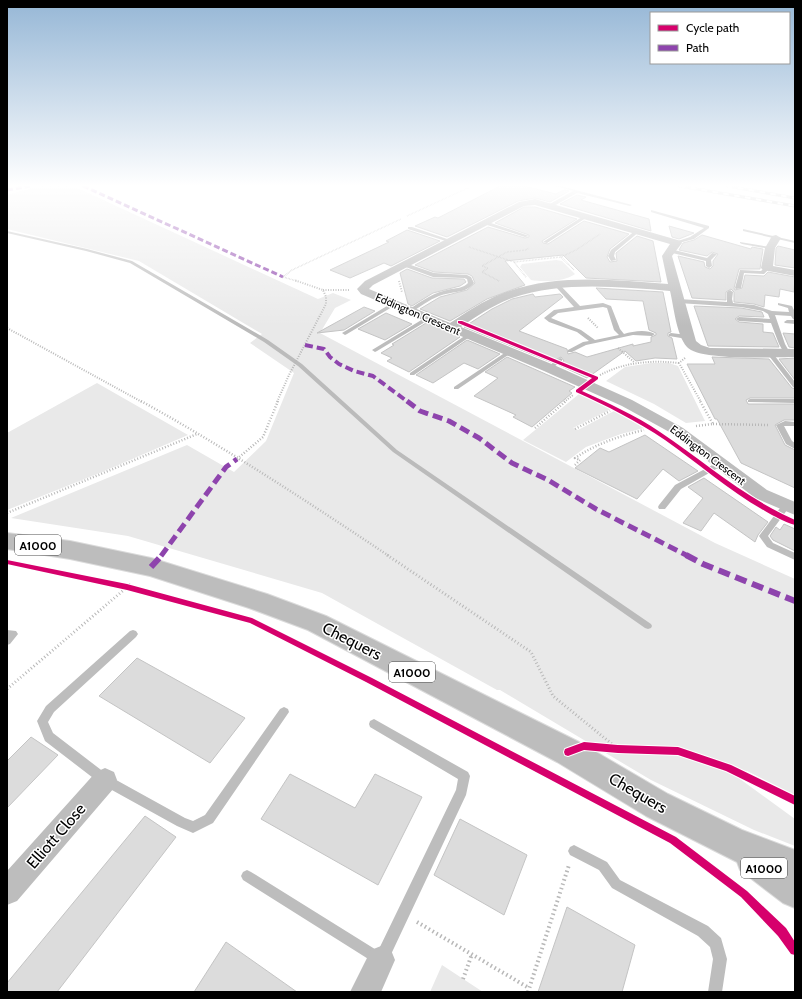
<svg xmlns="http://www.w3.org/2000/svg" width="802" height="999" font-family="Cabin,sans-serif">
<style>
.green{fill:#e9e9e9}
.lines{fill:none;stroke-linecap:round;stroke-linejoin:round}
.stream{fill:#bbb;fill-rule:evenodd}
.building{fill:#dcdcdc;stroke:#c4c4c4}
.primary-casing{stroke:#dbdbdb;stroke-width:2}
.path-far4{stroke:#b8b8b8;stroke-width:1.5;stroke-dasharray:0.5 1;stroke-linecap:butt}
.path-far3{stroke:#b8b8b8;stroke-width:2;stroke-dasharray:1 1.5;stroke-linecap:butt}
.path-far2{stroke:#b8b8b8;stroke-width:2.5;stroke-dasharray:1 2;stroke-linecap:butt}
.path-far1{stroke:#b8b8b8;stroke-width:3;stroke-dasharray:1 2.5;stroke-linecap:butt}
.path{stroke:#b8b8b8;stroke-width:4;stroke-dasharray:1.5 3;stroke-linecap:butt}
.service{fill:#bdbdbd;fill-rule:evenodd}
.minor{fill:#bdbdbd;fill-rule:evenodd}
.primary{fill:#bdbdbd;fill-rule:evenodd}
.rail-casing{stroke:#bdbdbd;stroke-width:3}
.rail{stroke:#fff;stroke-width:2;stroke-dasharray:5.5;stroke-linecap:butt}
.quiet-far3{stroke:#8e44ad;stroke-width:3;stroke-dasharray:6 3;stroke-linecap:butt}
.quiet-far2{stroke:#8e44ad;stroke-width:4;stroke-dasharray:8 4;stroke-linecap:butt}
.quiet-far1{stroke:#8e44ad;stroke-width:5;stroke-dasharray:10 5;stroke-linecap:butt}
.quiet{stroke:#8e44ad;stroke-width:6;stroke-dasharray:12 6;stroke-linecap:butt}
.cycleway-casing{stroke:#fff;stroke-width:2}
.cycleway{fill:#d6006c;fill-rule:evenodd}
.labels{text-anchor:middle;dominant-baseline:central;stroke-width:3;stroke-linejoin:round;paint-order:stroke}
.far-street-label{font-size:11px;fill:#000;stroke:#fff}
.shield{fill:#fff;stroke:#4c4c4c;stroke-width:1}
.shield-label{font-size:12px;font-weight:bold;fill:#000}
.near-street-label{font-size:16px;fill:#000;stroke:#fff}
</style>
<rect width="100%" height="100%" fill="#fff"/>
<!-- green -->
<path class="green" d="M39,186H73L318,299L333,293L351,300L335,308L320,333L715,543L795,579V795L747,771L740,779L795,819V846L754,830L651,780L500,690H497L322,593L128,536L11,518L187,445L234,472L266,441L294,373L250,343L262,334L139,261L7,229V195Z
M556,260L562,261L575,274C565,282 543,282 531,280L520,267L522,264Z
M651,363H669L678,366L705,421L686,423L654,404L606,381L625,367Z
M97,383L188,435L102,472L7,510V433Z
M579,394L611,409L573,428L578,430L614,411L644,428L621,434L586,447L566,462L523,440Z
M442,965L483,992H430Z"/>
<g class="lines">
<!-- stream -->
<path class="stream" d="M7,231L87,249L132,261L268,340L302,364L397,450L651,624L652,626L651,628L648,629L645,628L393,452L298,366L264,342L130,263L86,251L7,233Z"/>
</g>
<!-- building -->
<path class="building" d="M500,186H524L556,194L564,190L569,191L550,202L535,198L518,201L447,237L415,226L435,217L438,218Z
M577,195L586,197L581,200L649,219L651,231L560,204Z
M524,207H535L577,219L542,241L543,243L548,244L584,221L629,234L610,249L607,257L610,262L617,261L616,253L637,236L653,241L661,282L586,278L563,255L505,261L525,285L487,299L450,321L420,309L440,297L467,290L475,283L472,276L468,274L434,272L415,265L488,227L525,238L529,237V235L495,223Z
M669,226L694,233L679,239L672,237Z
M407,230L440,241L391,266L384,263L350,278L330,270L389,242L386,241Z
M702,235L751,249L752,247L763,249L760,269H739L734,288L735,290L742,288L745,275L764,276L768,272L795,277L794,292L780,289L779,297L765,295L764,307L754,304L734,302V292L731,289L726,292V300L692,298L678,256L704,262L705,267L710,269L713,266V261L718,254L712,252L707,256L679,250L683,243L694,240Z
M778,246L795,250V268L775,265L776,248Z
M407,269L432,278L464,279L466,282L460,286L433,293L412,306L408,304L400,273Z
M596,288L663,292L671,332L668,333V336L672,338L677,359L655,358L636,361L625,351L587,378L559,365L564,361L561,357L551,362L464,327L492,309L512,299L533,294L535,297L560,294L563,297L519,331L567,349L568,354L575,352L587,357L633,344V346L651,342V337L656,335V333L649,330L643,301L606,299Z
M694,306L741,308L762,312L764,317L739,316L735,319L739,322L763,324V332L773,333L779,347L708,346Z
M364,307L375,311L344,330L317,333Z
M386,313L412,324L385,340L358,329Z
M426,323L460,337L409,372L387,361L392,358L381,353L394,345L392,344Z
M783,333L795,334V348L789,347Z
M467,340L500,354L478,369L464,363L433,383L416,375Z
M507,357L575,387L569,391L572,393L532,427L513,417L516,415L474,396L498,378L485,372Z
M712,357L769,359L792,388L795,389V398H750L746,400L748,404H795V420H784L775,425L785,445L795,450V488L741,463L717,419H715L687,364H715Z
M795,358V380L779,359Z
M645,435L698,471L679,481L663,469L637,499L575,468L600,448L609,452Z
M704,478L768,522L758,535L755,542L714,513L701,531L683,523L703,498L688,487Z
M784,524L795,529V551L773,540L770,536L776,527L780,530Z
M137,658L245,718L210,763L99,696Z
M31,737L58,755L7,808V761Z
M290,774L355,808L375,774L422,797L378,885L261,819Z
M145,816L176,837L57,992H7V983Z
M460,819L527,855L504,915L434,875Z
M567,907L635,945L622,992H538Z
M226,942L297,992H194Z"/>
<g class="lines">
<!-- primary casing -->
<g class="primary-casing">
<path id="primary" d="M7,533L70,541L151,558L267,594L326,616L579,742L668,794L742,830L795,850V908L783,903L740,870L737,862L646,816L557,762L308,630L249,608L150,576L70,559L7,549Z"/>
</g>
<!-- path-far4 -->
<path class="path-far4" d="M407,216L472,186
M469,247L514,262
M561,257L576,250L600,234
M526,277L514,262L561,257L574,270
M297,281L283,277L292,270L401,219
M499,281L482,272L488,268L482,266L507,252L526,250L529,248"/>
<!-- path-far3 -->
<path class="path-far3" d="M399,281L402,292
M323,290H349
M588,318L598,328
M7,328L142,402
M618,348L634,362
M685,358L679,363L701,402
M600,375C625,362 651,360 679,363
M277,402L289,375L326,304V297L323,290L294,280
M564,402L573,395"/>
<!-- path-far2 -->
<path class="path-far2" d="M141,401C226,448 308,502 389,556
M713,424L768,425
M696,426L713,424L700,401
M535,428L566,401
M575,429L610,411
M237,459L263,437L278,401
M575,465L580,460L575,458C596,444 619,436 644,430
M7,513L197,434"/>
<!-- path-far1 -->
<path class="path-far1" d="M387,555L531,652L553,696L618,749
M7,689L132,583"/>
<!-- path -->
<path class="path" d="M417,922L529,988
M463,979L472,954
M528,992L569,865"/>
<!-- service -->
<path class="service" d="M555,186H561L632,205L630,206L577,193L552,207H548V205L573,191Z
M651,210L709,226V228L694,239L675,244V242L690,237L704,228L651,212Z
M585,215L589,216L547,243L543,242Z
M484,222H488L529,236L525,237L484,224Z
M408,227H412L453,241L449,242L408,229Z
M743,229L795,241V243L743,231Z
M636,230L640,231L615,252L614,256L616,260L611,261L608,256L611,250Z
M740,242L770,247L772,248L770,249L742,244L740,243Z
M670,249L707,258L712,253L717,254L711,260L712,266L709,268L706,266V261L668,252V250Z
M405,263L434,273L467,275L471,277L474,283C466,294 451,291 439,296C429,300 421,306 412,312H408V310C422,301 434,292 451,289C458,288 463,288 468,283L467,279L464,278L433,277L403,266L402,265Z
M765,267L770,268L764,274L744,273L741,288L736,289L735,288L740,270L761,271Z
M556,285H560L580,306L603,303L611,306L620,329L624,334C633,331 647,329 655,334L652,336L633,335L586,345L572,352H568V350L583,342L589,341L577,332L549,322L544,318L554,310L574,307L556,287ZM603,307L607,308L614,330L619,335L595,340L581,330L551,318L558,313Z
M730,290L733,292L732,299L733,303L754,305L772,311L789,312L788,308L778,305V303L792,306L795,312V320L793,319L791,316L775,315L785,344L790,353L789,354H785L784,353L779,344L771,323L739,321L736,319L739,317L770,319L768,314L763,311L741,307L678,303L675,301L678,299L727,302V292Z
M392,303L397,304L347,334L345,335L342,333Z
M428,316L430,317V319L377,351L375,352L372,350Z
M787,320H795V324L785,323L784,322Z
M469,333L471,334V336L414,375H410V373Z
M671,333L687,335L690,337L687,339L669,336V334Z
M509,350L511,351V353L458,389H454V387Z
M769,350L771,351L795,382V388L793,387L766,352Z
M560,358L562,359V361L551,369H547V367Z
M750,399H795V403L748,402V400Z
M785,421L795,422V426H784L792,441L795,443V449L786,444L776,425Z
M718,462H721L725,464L681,489L665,509H659L658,507L659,505L675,485Z
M786,503L790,506L768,536L773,543L795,553V560L767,547L759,536L783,504Z
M7,630L16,631L18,634L10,644L7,645Z
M133,630L136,631L138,634L136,637L54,712L48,722L53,733L109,776L185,818L193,821L205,815L280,709L284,707L288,709L289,712L213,823L193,833L177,826L101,784L45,741L37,721L46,706L130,631Z
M374,719L468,772L470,776L466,795L386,965L381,967L243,880L241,876L243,872L247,870L251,872L378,951L456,790L458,779L370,727L369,724L370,721Z
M574,845L607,862L620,880L708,926L721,938L727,959L722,992H708L713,959L710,947L698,936L612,888L599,870L570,855L568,851L570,847Z"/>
<!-- minor -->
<path class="minor" d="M535,199L681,241L682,243L672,256L696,341L701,345L710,348L795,349V357C774,357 699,361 687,347C676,334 674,307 670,291C618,287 562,281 512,298C493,305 477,316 461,327L554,365L632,400L683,428L767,490L795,502V515L755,498L673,434L622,406L544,371L361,294L357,289L365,281L519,202ZM535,205L670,244L662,256L668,284C613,280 554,273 501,294C483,301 467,312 450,323L369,289L373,285L524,206Z
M776,235L781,238L775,248L773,266L795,270V276L763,270L761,268L765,248L772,236Z
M105,768L114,772L117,780L114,788L17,901L7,905V871L96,772Z
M381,946L391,950L395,960L381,992H350L371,950Z"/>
<!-- primary -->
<use href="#primary" class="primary"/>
<!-- rail casing -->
<g class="rail-casing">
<path id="rail" d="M680,186L795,206
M727,186L795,198"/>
</g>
<!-- rail -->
<use href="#rail" class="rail"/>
<!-- quiet-far3 -->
<path class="quiet-far3" d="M83,186L283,277
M7,190L30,186"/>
<!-- quiet-far2 -->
<path class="quiet-far2" d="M305,345L324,349L330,357L339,364L354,371L373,376L408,402"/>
<!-- quiet-far1 -->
<path class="quiet-far1" d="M407,401L420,411L449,421L479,438L512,463L548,480L596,509L688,556
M161,556L226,467L237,459"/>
<!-- quiet -->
<path class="quiet" d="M686,555L703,564L795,601
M151,567L162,555"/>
<!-- cycleway casing -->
<g class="cycleway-casing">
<path id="cycleway" d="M458,321H462L598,377V379L582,391C608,403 635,415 660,432C705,462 745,498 795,520V525C784,522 774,516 765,511C729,491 698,463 665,440C637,421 607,406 576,392V390L592,378L458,323Z
M7,560L127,584L252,618L372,678L676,837L747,891L786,928L795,942V955L791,954L778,936L741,897L670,843L366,682L250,623L127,590L7,564Z
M584,742L618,745L678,747L731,765L795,796V805L726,771L678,755L618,753L584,750L568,756L565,755L564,752L565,749Z"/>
</g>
<!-- cycleway -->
<use href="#cycleway" class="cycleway"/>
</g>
<!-- sky -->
<linearGradient id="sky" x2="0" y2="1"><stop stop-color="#96b7d6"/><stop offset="0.57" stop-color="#fff"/><stop offset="1" stop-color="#fff" stop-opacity="0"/></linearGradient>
<rect width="802" height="326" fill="url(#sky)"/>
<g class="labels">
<!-- far-street labels -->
<g class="far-street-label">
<text transform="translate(418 314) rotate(23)">Eddington Crescent</text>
<text transform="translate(708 455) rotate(37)">Eddington Crescent</text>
</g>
<!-- shield labels -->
<g class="shield">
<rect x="15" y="535" width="46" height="20" rx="3"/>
<rect x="389" y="662" width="46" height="20" rx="3"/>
<rect x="741" y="858" width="46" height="20" rx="3"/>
</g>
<g class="shield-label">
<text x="38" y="545">A1000</text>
<text x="412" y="672">A1000</text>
<text x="764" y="868">A1000</text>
</g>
<!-- near-street labels -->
<g class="near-street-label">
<text transform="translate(352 641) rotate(27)">Chequers</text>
<text transform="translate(638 793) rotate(30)">Chequers</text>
<text transform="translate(56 836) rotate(-49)">Elliott Close</text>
</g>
</g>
<!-- border -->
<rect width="802" height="999" fill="none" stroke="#000000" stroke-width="16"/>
<!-- legend -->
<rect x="650" y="12" width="140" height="52" fill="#ffffff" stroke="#999999"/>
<rect x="658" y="25" width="20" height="6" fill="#d6006c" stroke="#999999"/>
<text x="686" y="32" font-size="12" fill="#000000">Cycle path</text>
<rect x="658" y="45" width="20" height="6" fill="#8e44ad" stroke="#999999"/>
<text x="686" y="52" font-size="12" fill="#000000">Path</text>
</svg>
